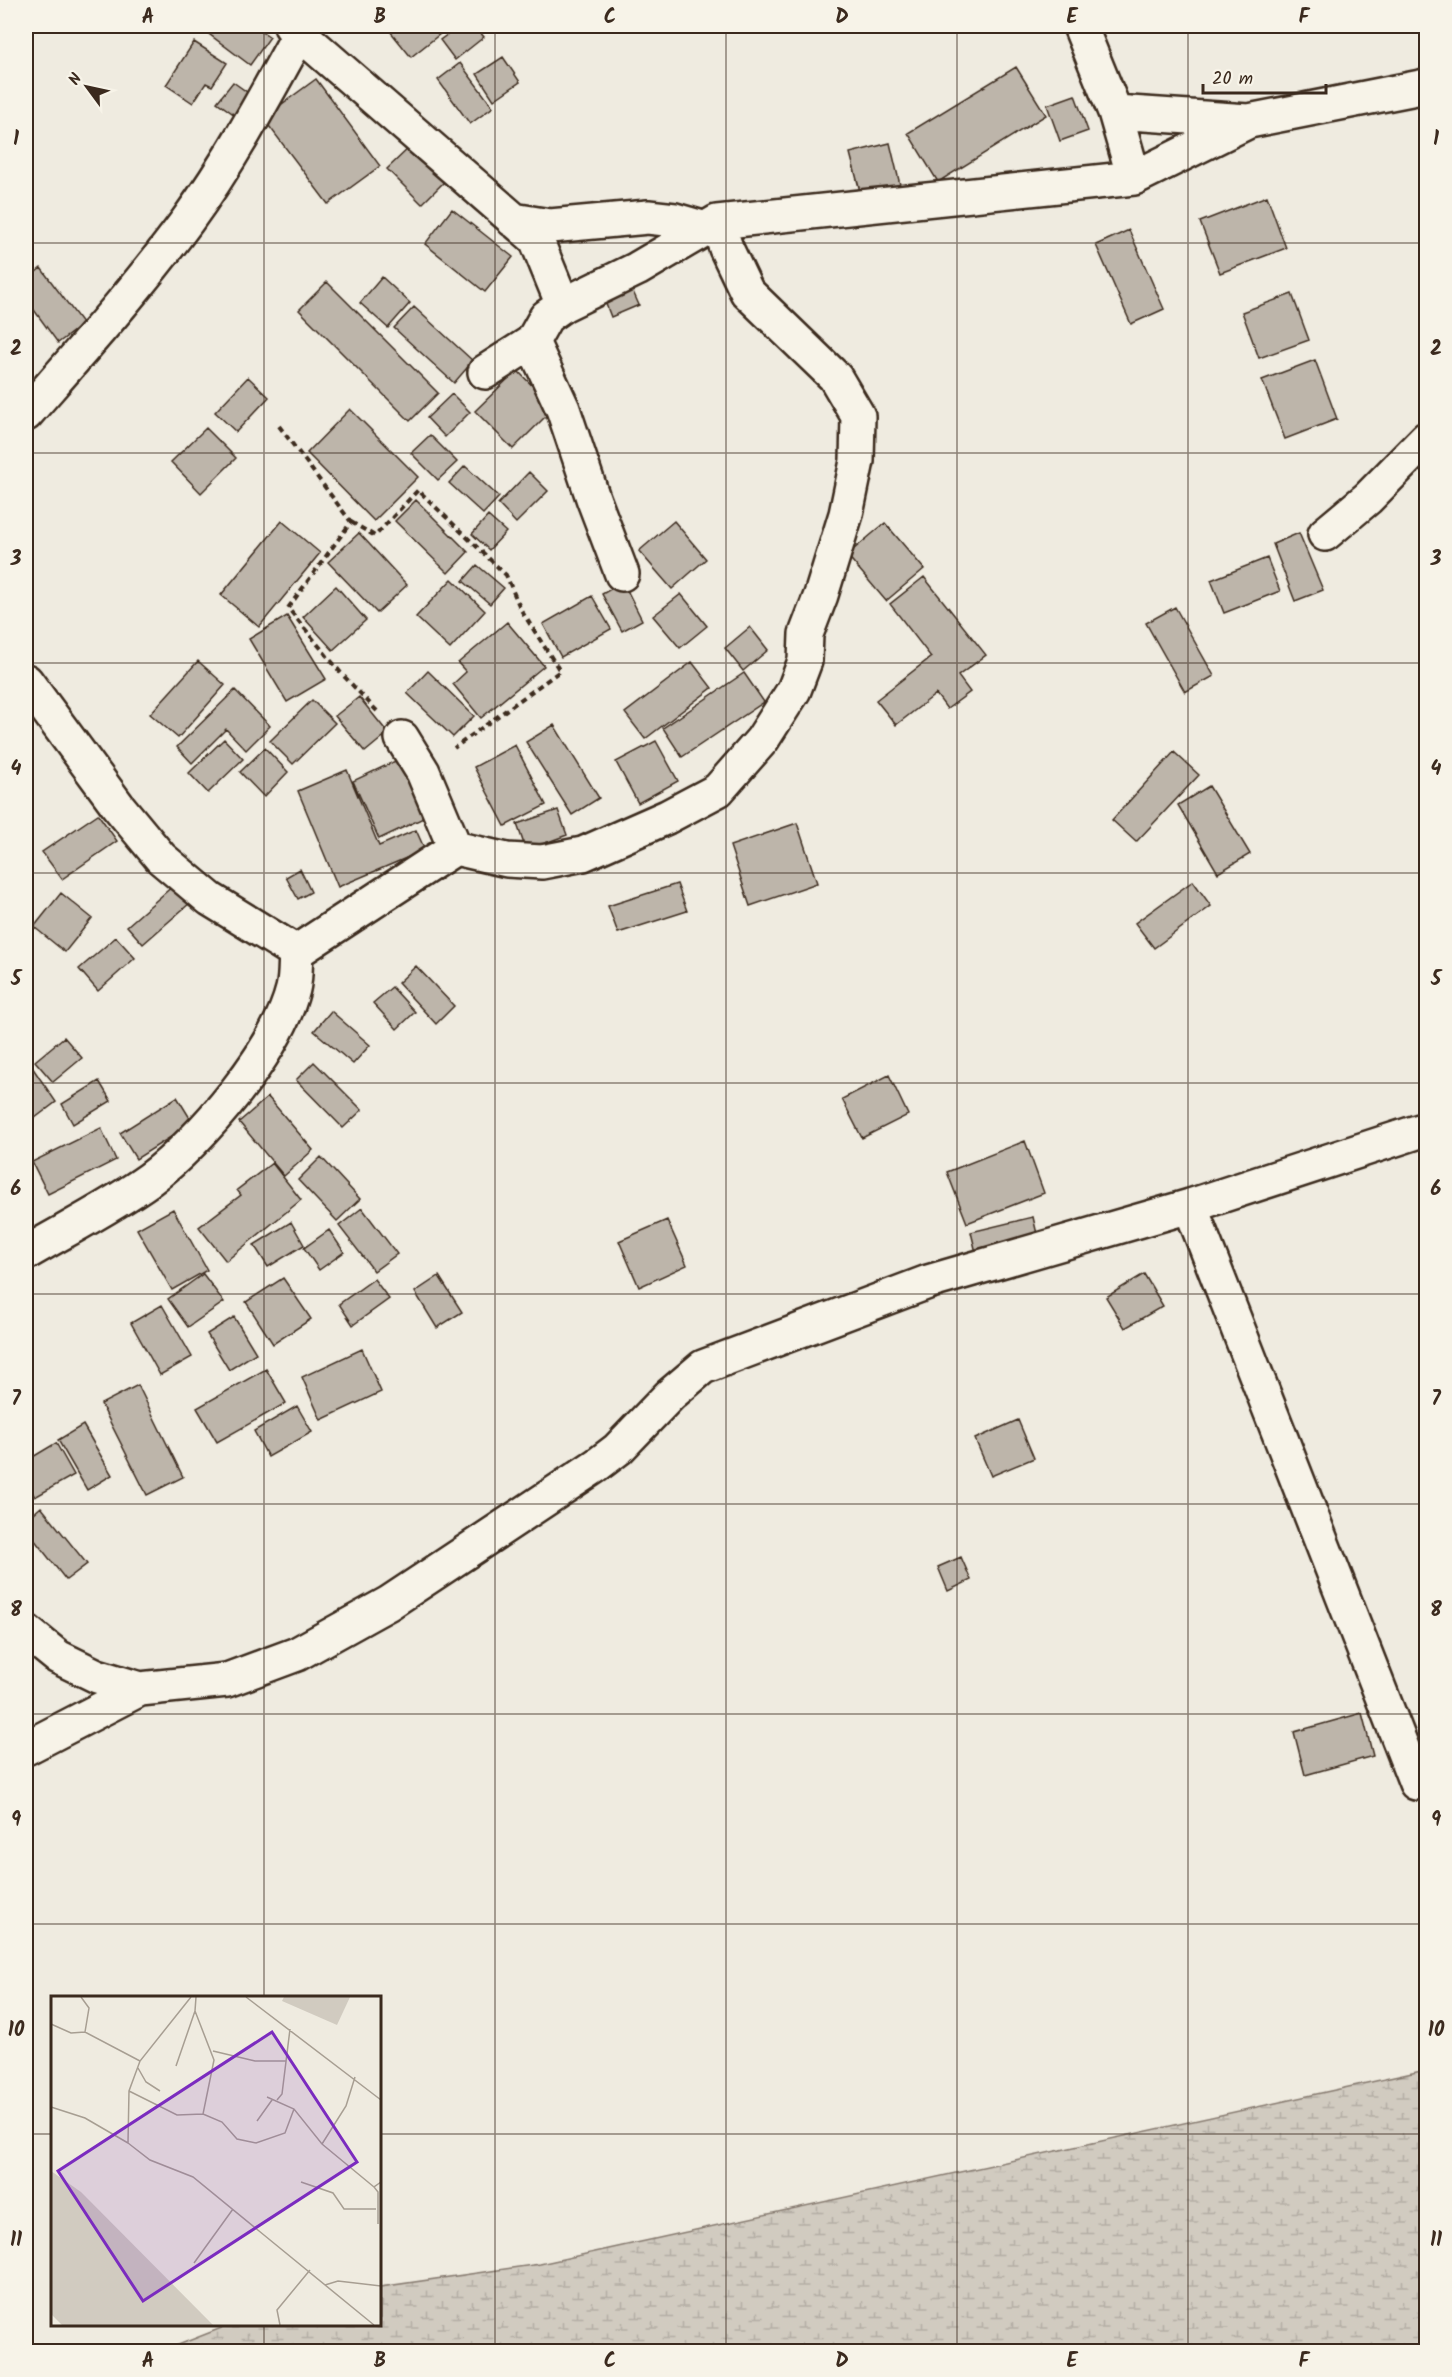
<svg xmlns="http://www.w3.org/2000/svg" width="1452" height="2377" font-family="Kalam,sans-serif">
<style>
.wetland{fill:url(#wetland-marsh);stroke:#867a6f;stroke-width:1.5}
.building{fill:#bdb5aa;stroke:#3b2a1e;stroke-width:1.5}
.lines{fill:none;stroke-linecap:round;stroke-linejoin:round}
.minor-casing{stroke:#3b2a1e;stroke-width:38}
.path{stroke:#3b2a1e;stroke-width:4;stroke-dasharray:6 4.5;stroke-linecap:butt}
.minor{stroke:#f7f3e8;stroke-width:33}
.grid{fill:none;stroke:#3b2a1e;stroke-width:1.5;stroke-opacity:0.55}
.inset-road{fill:none;stroke:#a79e92;stroke-width:1.5}
.view{fill:#7b2cbf;fill-opacity:0.15;stroke:#7b2cbf;stroke-width:3}
.inset-edge{fill:none;stroke:#3b2a1e;stroke-width:3}
.neatline{fill:none;stroke:#3b2a1e;stroke-width:2}
.grid-label{font-size:20px;text-anchor:middle;font-weight:bold;fill:#3b2a1e}
</style>
<defs>
<pattern id="wetland-marsh" width="20" height="14" patternUnits="userSpaceOnUse" patternTransform="scale(1.5)"><rect width="20" height="14" fill="#d1cbc0"/><path d="M1 5h8M5 5V1M11 12h8M15 12V8" fill="none" stroke="#b4aea5"/></pattern>
</defs>
<rect width="100%" height="100%" fill="#efebe0"/>
<filter id="ink" filterUnits="userSpaceOnUse"><feTurbulence type="fractalNoise" baseFrequency=".0167" numOctaves="2"/><feDisplacementMap in="SourceGraphic" scale="12" xChannelSelector="R" yChannelSelector="G"/><feConvolveMatrix kernelMatrix="1 2 1 2 8 2 1 2 1" color-interpolation-filters="sRGB"/></filter>
<g filter="url(#ink)">
<!-- wetland -->
<path class="wetland" d="M1426,2070V2351H163L229,2325L380,2324V2287L540,2264Z"/>
<!-- building -->
<path class="building" d="M209,26H254L270,37L250,65L205,31Z
M386,26H450L411,57Z
M459,26H475L484,37L455,60L440,40Z
M194,42L227,63L212,86L206,83L193,103L166,85Z
M503,57L520,82L494,100L477,74Z
M460,63L493,107L470,124L438,80Z
M1016,67L1046,115L938,182L908,133Z
M316,79L380,166L328,204L263,118Z
M233,82L254,97L239,118L217,102Z
M1075,95L1088,131L1060,141L1047,105Z
M890,143L901,189L862,199L850,153Z
M412,145L446,180L422,204L387,169Z
M1267,196L1286,248L1220,273L1200,222Z
M452,209L513,257L485,292L425,244Z
M1129,230L1164,309L1131,324L1096,245Z
M41,268L83,324L58,343L26,299V280Z
M382,277L410,303L388,328L360,303Z
M327,282L438,393L410,421L299,310Z
M631,287L639,305L611,317L604,299Z
M1292,294L1309,340L1259,358L1242,312Z
M414,307L473,361L454,383L394,328Z
M26,356L33,385L26,386Z
M1315,360L1337,419L1285,439L1262,380Z
M517,370L554,408L513,449L475,411Z
M248,377L269,397L236,432L215,412Z
M452,394L470,412L445,437L427,418Z
M350,409L418,477L374,521L307,453Z
M206,428L236,458L201,493L171,462Z
M430,435L457,462L438,480L411,453Z
M465,466L499,497L483,514L449,483Z
M529,472L548,491L516,523L498,504Z
M416,500L468,552L448,573L395,521Z
M488,516L506,532L489,550L472,534Z
M282,521L320,553L259,627L221,595Z
M674,521L706,559L672,589L639,551Z
M885,523L924,569L886,601L847,555Z
M359,533L407,585L377,613L328,562Z
M1299,533L1323,590L1295,601L1273,544Z
M1267,558L1280,591L1224,613L1211,580Z
M477,565L504,588L490,604L463,581Z
M924,577L986,655L958,676L970,692L947,709L936,694L896,725L876,700L931,657L890,604Z
M452,579L485,611L450,649L416,617Z
M623,582L642,620L622,631L602,594Z
M336,586L366,620L333,650L303,617Z
M681,594L707,626L680,648L653,616Z
M592,596L611,629L561,657L543,624Z
M1175,607L1214,676L1185,692L1146,623Z
M287,616L326,679L287,702L249,639Z
M507,622L544,666L481,718L453,684L466,672L458,663Z
M750,627L768,650L743,671L725,648Z
M198,661L225,685L178,738L150,714Z
M692,662L712,688L645,739L625,713Z
M428,671L474,716L453,737L407,693Z
M744,673L764,702L682,757L663,728Z
M235,690L270,726L246,750L226,729L192,763L177,747Z
M359,697L388,733L365,752L335,716Z
M312,700L335,723L293,764L270,741Z
M554,725L599,798L572,815L526,742Z
M224,739L243,759L208,793L189,773Z
M656,741L678,781L638,803L616,762Z
M515,745L546,805L505,826L474,767Z
M265,748L288,772L264,797L240,772Z
M1174,752L1199,775L1136,842L1112,820Z
M406,756L432,814L379,839L353,781Z
M347,770L379,846L416,830L425,850L338,887L298,791Z
M1209,786L1250,854L1218,873L1178,805Z
M558,810L567,835L526,850L517,824Z
M98,814L117,841L62,879L42,852Z
M797,823L817,883L750,906L730,846Z
M300,869L311,892L298,899L286,877Z
M182,878L198,896L143,944L127,926Z
M1193,881L1211,906L1154,948L1135,923Z
M677,884L687,911L618,933L608,906Z
M61,893L92,918L65,952L34,927Z
M116,937L135,958L98,991L79,969Z
M416,966L454,1006L436,1024L398,983Z
M392,987L415,1012L397,1029L373,1003Z
M331,1011L370,1045L353,1064L314,1031Z
M64,1037L82,1058L53,1082L35,1061Z
M314,1062L362,1110L343,1128L296,1080Z
M32,1067L56,1102L35,1118L26,1105V1072Z
M889,1075L908,1115L862,1138L842,1099Z
M99,1081L111,1101L73,1124L62,1104Z
M177,1097L193,1123L136,1159L120,1133Z
M268,1097L313,1150L284,1176L239,1122Z
M101,1128L116,1160L48,1194L32,1162Z
M1025,1141L1044,1193L967,1223L947,1172Z
M321,1157L360,1199L337,1221L298,1180Z
M272,1163L301,1200L226,1261L199,1227L241,1195L237,1190Z
M362,1208L397,1254L374,1271L339,1226Z
M173,1209L207,1270L172,1290L137,1229Z
M1033,1217L1040,1247L978,1261L971,1232Z
M667,1220L687,1265L639,1287L619,1241Z
M291,1222L304,1245L268,1267L254,1245Z
M329,1230L344,1252L319,1270L304,1248Z
M203,1274L224,1302L188,1327L168,1299Z
M1144,1274L1163,1306L1125,1328L1106,1297Z
M439,1276L462,1312L437,1328L415,1292Z
M283,1278L311,1319L273,1344L246,1302Z
M374,1279L389,1299L353,1325L339,1304Z
M162,1305L192,1357L160,1375L131,1323Z
M234,1317L256,1353L229,1370L207,1334Z
M362,1349L381,1392L321,1420L302,1377Z
M266,1369L286,1403L217,1442L197,1408Z
M138,1385L183,1477L147,1495L101,1404Z
M297,1406L312,1432L268,1457L254,1431Z
M1018,1420L1034,1458L991,1476L975,1439Z
M83,1425L112,1475L87,1490L58,1440Z
M56,1443L74,1475L35,1497L26,1481V1461Z
M41,1507L87,1564L66,1580L26,1529V1520Z
M961,1557L971,1580L948,1591L938,1567Z
M1362,1713L1373,1756L1305,1775L1294,1732Z"/>
<g class="lines">
<!-- minor casing -->
<g class="minor-casing">
<path id="minor" d="M291,26L536,239L563,305
M1080,26L1115,112L1134,178
M1115,112L1248,121
M513,220L550,226L648,217L675,220L706,229
M532,342L563,409L593,498L622,574
M485,372L532,342L546,317L563,305L637,269L717,222L1134,178L1249,121L1426,86
M26,414C81,351 137,289 187,221C230,162 265,97 300,33
M1325,534L1368,498L1426,439
M26,681L118,806L161,858L210,899L296,952L455,848L507,860L542,862L583,854L667,817L718,790L762,740L794,690L805,661L806,634L821,595L846,514L857,461L858,416L835,377L747,292L726,248L717,222
M402,738L423,772L455,848
M1190,1206L1416,1783
M26,1253C67,1229 111,1207 150,1179C201,1141 278,1050 293,989C296,977 295,964 296,952
M26,1631L58,1657L97,1676L140,1689L227,1680L297,1654L389,1603L597,1465L618,1449L670,1395L703,1367L928,1282L1190,1206L1426,1129
M26,1748L140,1689"/>
</g>
<!-- path -->
<path class="path" d="M279,426L351,522L288,608L341,673L377,711
M351,522L375,536L418,490L506,575L521,610L560,671L454,748"/>
<!-- minor -->
<use href="#minor" class="minor"/>
</g>
</g>
<!-- grid -->
<path class="grid" d="M264,26V1998M495,26V2352M726,26V2352M957,26V2352M1188,26V2352M26,243H1426M26,453H1426M26,663H1426M26,873H1426M26,1083H1426M26,1294H1426M26,1504H1426M26,1714H1426M26,1924H1426M26,2134H52M380,2134H1426M264,2324V2352"/>
<!-- overview -->
<g transform="translate(51 1996)">
<rect width="330" height="330" fill="#efebe0"/>
<path d="M0,175L30,196L162,329H11L0,318Z" fill="#d1cbc0"/>
<path d="M233,1H299L286,29L231,5Z" fill="#d1cbc0"/>
<path class="inset-road" d="M30,1L38,12L34,36M140,1L89,65L78,95L77,147L99,164L142,181L323,329M145,1L144,15L163,64L152,118L171,126L186,143L205,147L234,137L243,113M195,1L330,104M0,28L20,37L34,36L89,65M162,55L204,65H235M125,70L144,15M87,72L95,86L109,95M78,95L126,119L152,118M216,101L243,113L271,148L323,191M226,104L231,98L239,33M0,111L34,122L77,147M206,125L221,104M271,148L295,110L304,81M250,186L282,197L293,213H325M327,228V196L323,191L330,186M143,267L182,213M274,289L287,285L330,290M229,329L226,314L259,274"/>
<path class="view" d="M221,36L306,166L92,305L7,175Z"/>
<rect width="330" height="330" class="inset-edge"/>
</g>
<!-- margin -->
<rect width="1452" height="2377" fill="none" stroke="#f7f3e8" stroke-width="66"/>
<!-- north arrow -->
<g transform="translate(87 87) rotate(303)" stroke="#f7f3e8" stroke-width="4.5" paint-order="stroke">
<path d="M0-4.5L10 22L0 15L-10 22Z" fill="#3b2a1e"/>
<text y="-9" font-size="16" font-weight="bold" text-anchor="middle" fill="#3b2a1e">N</text>
</g>
<!-- scale -->
<path d="M1203 84v9h123v-9" fill="none" stroke="#3b2a1e" stroke-width="3"/>
<text x="1212" y="84" font-size="18" fill="#3b2a1e" stroke="#f7f3e8" stroke-width="4.5" paint-order="stroke">20 m</text>
<rect x="33" y="33" width="1386" height="2311" class="neatline"/>
<g class="grid-label">
<text x="148" y="23">A</text>
<text x="380" y="23">B</text>
<text x="610" y="23">C</text>
<text x="842" y="23">D</text>
<text x="1072" y="23">E</text>
<text x="1304" y="23">F</text>
<text x="16" y="145">1</text>
<text x="1436" y="145">1</text>
<text x="16" y="355">2</text>
<text x="1436" y="355">2</text>
<text x="16" y="565">3</text>
<text x="1436" y="565">3</text>
<text x="16" y="775">4</text>
<text x="1436" y="775">4</text>
<text x="16" y="985">5</text>
<text x="1436" y="985">5</text>
<text x="16" y="1195">6</text>
<text x="1436" y="1195">6</text>
<text x="16" y="1405">7</text>
<text x="1436" y="1405">7</text>
<text x="16" y="1616">8</text>
<text x="1436" y="1616">8</text>
<text x="16" y="1826">9</text>
<text x="1436" y="1826">9</text>
<text x="16" y="2036">10</text>
<text x="1436" y="2036">10</text>
<text x="16" y="2246">11</text>
<text x="1436" y="2246">11</text>
<text x="148" y="2367">A</text>
<text x="380" y="2367">B</text>
<text x="610" y="2367">C</text>
<text x="842" y="2367">D</text>
<text x="1072" y="2367">E</text>
<text x="1304" y="2367">F</text>
</g>
</svg>
